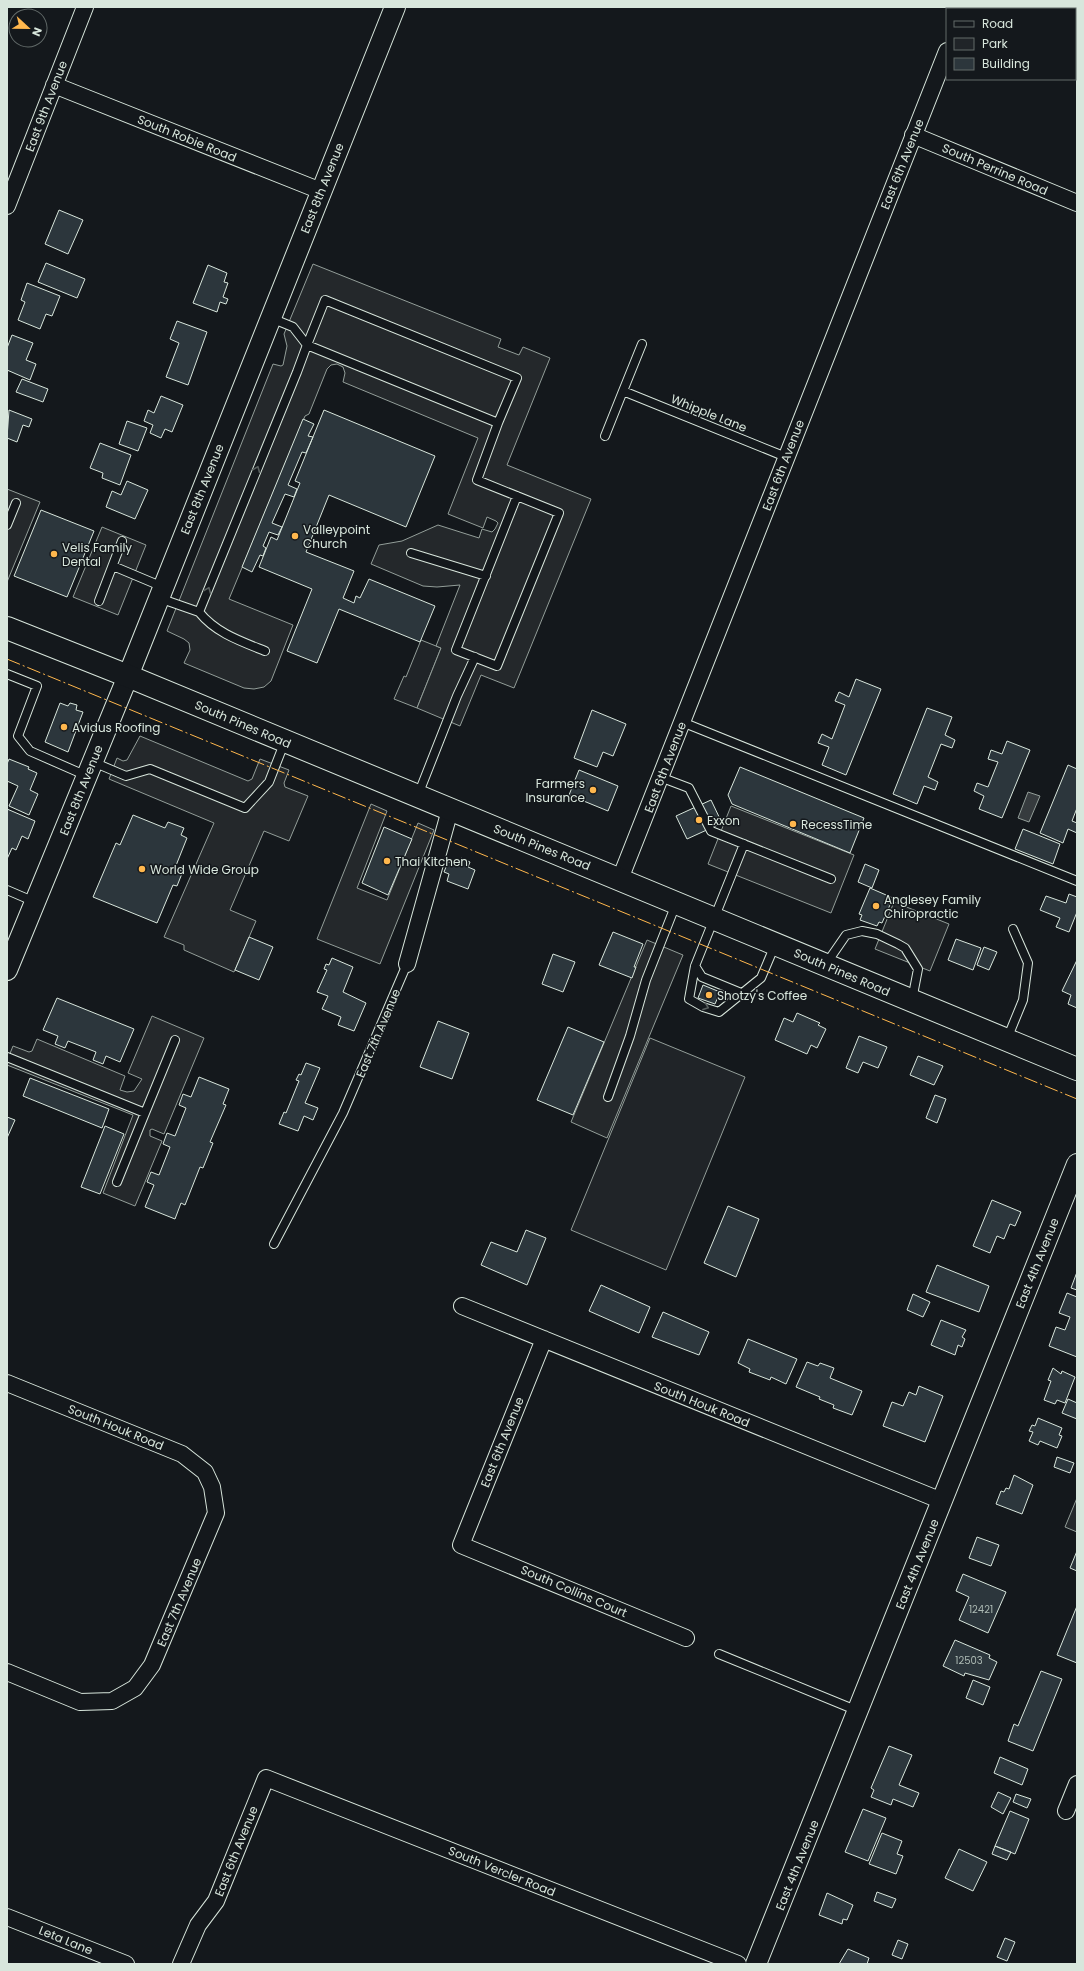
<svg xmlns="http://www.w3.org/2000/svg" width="1084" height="1971" font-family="Poppins,sans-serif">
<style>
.green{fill:#202428;stroke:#939e99}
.parking{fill:#24282b;stroke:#939e99}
.water{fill:#363b3e;stroke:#939e99}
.building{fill:#2c363c;stroke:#d8e6dc}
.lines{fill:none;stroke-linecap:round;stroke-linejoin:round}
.service-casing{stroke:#d8e6dc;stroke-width:10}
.minor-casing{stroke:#d8e6dc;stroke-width:18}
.tertiary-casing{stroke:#d8e6dc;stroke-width:22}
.primary-casing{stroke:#d8e6dc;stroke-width:24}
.service{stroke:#14181c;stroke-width:8}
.minor{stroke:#14181c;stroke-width:16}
.tertiary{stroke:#14181c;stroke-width:20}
.primary{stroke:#14181c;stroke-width:22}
.power{stroke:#ffb74d;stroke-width:1;stroke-dasharray:14 3 2 3;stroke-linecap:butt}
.oneway{stroke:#59605f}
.poi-dot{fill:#ffb74d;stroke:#14181c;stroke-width:1.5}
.labels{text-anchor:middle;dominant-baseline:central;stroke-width:3;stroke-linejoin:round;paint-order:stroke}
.number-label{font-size:10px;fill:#adbab4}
.street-label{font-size:12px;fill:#d8e6dc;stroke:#14181c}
.poi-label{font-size:12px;fill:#d8e6dc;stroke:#14181c;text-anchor:start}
</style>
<rect width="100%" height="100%" fill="#14181c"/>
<!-- green -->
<path class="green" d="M421,640L441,648L417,708L394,699L404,676L406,677Z
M650,1038L745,1077L666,1270L571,1230Z"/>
<!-- parking -->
<path class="parking" d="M313,264L501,339L498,347L519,355L523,347L550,358L507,465L591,499L514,688L481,675L460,726L417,708L441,648L436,646L460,585L437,587L423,586L371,564L379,545L402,541L438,525L479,538L482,529L492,532L495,529L498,523L496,521L487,517L483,528L448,514L478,438L343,382L345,373L343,367L337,364L331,365L327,369L309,414L305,416L229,599L293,625L271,681L264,687L254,689L244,688L184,663L190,650L189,643L184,639L167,631L273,364L281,366L283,365L287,346L284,334Z
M7,489L40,502L7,582Z
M102,527L146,545L118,615L73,597Z
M140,736L248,781L252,779L260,759L289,770L284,783L285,787L308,796L289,841L264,831L230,910L256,921L234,972L184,950V945L164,937L214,823L109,779L117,758L123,761L127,760Z
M371,804L387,811L357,888L387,900L418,823L434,830L380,964L317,939Z
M731,806L854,855L831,913L708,864Z
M894,902L949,924L930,971L875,949Z
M647,940L683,955L607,1138L571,1122Z
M152,1016L204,1038L164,1134L152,1129L150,1130V1136L162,1141L135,1206L103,1193L133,1115L7,1065V1061L13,1046L29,1052L32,1051L37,1039L125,1076L120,1090L127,1092L134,1091L142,1079L128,1073Z
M1077,1498V1532L1065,1527Z"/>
<!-- water -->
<path class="water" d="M1028,792L1040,796L1029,822L1018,818Z"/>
<!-- building -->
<path class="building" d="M59,210L83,220L68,254L45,244Z
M46,263L85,279L77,298L38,282Z
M208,265L227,273L224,282L228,283L223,297L228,299L226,304L220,302L217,312L193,303Z
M27,283L60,296L52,316L46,314L40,329L18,320L25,302L21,300Z
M177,321L207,332L188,385L166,377L179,343L170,339Z
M12,335L33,343L26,360L36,364L30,380L7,370V348Z
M22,379L48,389L43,402L16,392Z
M161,396L183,405L172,432L165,429L161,438L150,433L153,425L144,421L148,410L154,413Z
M9,410L32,419L29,427L23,425L17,442L7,438Z
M324,410L435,456L406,527L329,495L306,552L354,571L343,598L354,603L356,596L360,598L369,579L435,606L420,642L339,609L317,663L287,651L312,589L259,567L271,537L277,540L300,483L295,481Z
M303,419L314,424L308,436L313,437L306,453L302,452L288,485L297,489L294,497L285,494L272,523L282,527L278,535L269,532L263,546L266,548L263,556L260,555L252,572L242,567Z
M127,421L147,428L138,451L119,444Z
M100,443L131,455L120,485L102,478L103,473L90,468Z
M127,481L148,490L135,519L106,507L112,491L121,495Z
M41,510L94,531L67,597L14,576Z
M856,679L881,689L846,775L822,765L829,747L818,743L822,734L832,739L845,705L835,701L839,692L849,697Z
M60,703L68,706L70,703L77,705L76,710L83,712L68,752L45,742Z
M927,708L952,717L945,735L955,740L952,748L941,744L928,777L938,782L935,790L924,786L917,804L893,794Z
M592,710L626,724L613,756L603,752L597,767L574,758Z
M1007,741L1030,750L1002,818L979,809L984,796L974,791L977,783L988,787L998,762L988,759L991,750L1002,754Z
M9,759L29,767L28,769L37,773L30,790L38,794L29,815L9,806L18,786L7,781V764Z
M1068,765L1077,769V808L1072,821L1077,823V833L1068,829L1063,843L1040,833Z
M740,767L864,818L850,853L732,804L728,795Z
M579,770L618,786L608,811L569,795Z
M711,800L722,823L687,839L676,816Z
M7,809L35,821L28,839L22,836L16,850L12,848L7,859Z
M133,815L165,828L168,822L184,828L181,835L187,838L175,868L183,871L177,886L173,885L157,923L93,897L116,843L120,845Z
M384,827L412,839L388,895L362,883Z
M1023,829L1060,844L1053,864L1015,849Z
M461,858L470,862L468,867L475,870L468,889L447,881L449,874L444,872L448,862L459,864Z
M865,864L879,870L872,888L858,882Z
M870,888L893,898L882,923L879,922L877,926L860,920L862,915L859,914Z
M1069,894L1077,897V912L1069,932L1056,927L1060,918L1040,910L1046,896L1066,903Z
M613,932L643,944L634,967H636L632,978L599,965Z
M249,937L273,947L259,980L235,970Z
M956,939L981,948L973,970L948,960Z
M984,947L997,952L989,970L977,965Z
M553,954L575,962L563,992L542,984Z
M332,958L353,967L343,992L366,1003L354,1031L338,1025L341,1017L322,1009L328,996L317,992L327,970L324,969L326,964L329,965Z
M1077,960V1008L1068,1004L1071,995L1062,991Z
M703,985L720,992L715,1004L698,998Z
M57,998L134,1029L120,1062L106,1056L103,1064L93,1060L96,1052L68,1041L65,1048L55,1044L58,1036L43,1030Z
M797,1013L820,1023L818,1025L826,1029L817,1048L811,1045L807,1054L775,1040L784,1018L793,1022Z
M438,1021L469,1033L452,1079L420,1067Z
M568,1027L604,1042L573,1115L537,1100Z
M859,1036L887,1047L878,1068L863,1062L858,1073L846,1068Z
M918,1056L943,1066L934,1085L910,1075Z
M306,1063L320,1068L305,1103L318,1108L313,1120L304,1116L298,1131L279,1124L284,1112L286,1113L299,1081L296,1080L299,1074L301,1075Z
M199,1077L229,1089L223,1104L226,1105L210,1142L213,1143L203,1168L200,1167L185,1205L181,1203L175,1219L145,1207L154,1185L147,1182L151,1172L159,1175L170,1147L163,1144L167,1133L175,1136L186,1108L179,1105L183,1094L191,1097Z
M30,1078L109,1109L102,1128L23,1096Z
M935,1095L946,1099L937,1123L926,1118Z
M7,1117L15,1120L7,1138Z
M105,1126L124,1134L100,1194L81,1187Z
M992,1200L1021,1212L1015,1226L1010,1224L1004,1239L997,1236L990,1253L973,1246Z
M728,1206L759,1219L736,1277L704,1263Z
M526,1230L546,1238L527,1285L481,1265L491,1242L517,1252Z
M937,1265L989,1286L979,1312L926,1292Z
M1077,1272V1290L1071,1288Z
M601,1285L650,1307L639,1333L589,1311Z
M1067,1293L1077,1297V1357L1049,1346L1056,1327L1065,1330L1070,1317L1059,1313Z
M913,1294L930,1302L923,1317L907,1310Z
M663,1312L709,1332L699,1355L652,1337Z
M941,1320L966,1330L962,1337L965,1339L962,1347L958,1345L955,1355L931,1345Z
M748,1339L797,1359L786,1384L771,1377L770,1380L749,1372L750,1369L738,1363Z
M807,1362L818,1366L820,1363L834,1368L830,1378L862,1391L852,1415L833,1408L834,1405L819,1399L820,1397L796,1387Z
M1053,1368L1061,1374L1062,1371L1075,1377L1065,1403L1057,1400L1055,1404L1044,1400L1051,1381L1048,1380Z
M919,1386L943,1396L925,1442L883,1426L892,1402L903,1406L909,1392L916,1395Z
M1068,1399L1077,1403V1419L1062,1413Z
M1038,1418L1062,1428L1059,1435L1062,1436L1057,1448L1040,1441L1038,1445L1029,1441L1033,1432L1029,1431L1032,1425L1035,1426Z
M1057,1457L1074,1463L1070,1473L1054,1467Z
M1014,1475L1033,1485L1022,1514L996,1504L1001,1491L1004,1492L1006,1488L1009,1489Z
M977,1537L999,1545L991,1566L969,1558Z
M1077,1551V1571L1070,1568Z
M963,1574L1006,1592L988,1633L959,1620L969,1597L956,1591Z
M1077,1606V1663L1057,1655Z
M955,1640L990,1655L989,1658L997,1662L989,1680L965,1673L964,1676L943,1666Z
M1041,1671L1062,1679L1033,1751L1008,1741L1014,1724L1018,1726Z
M973,1680L990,1687L983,1705L966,1698Z
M889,1746L912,1755L899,1785L919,1793L913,1807L893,1799L891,1805L871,1797L874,1790L871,1788Z
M1000,1757L1028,1769L1022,1785L994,1773Z
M998,1792L1011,1798L1003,1814L991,1807Z
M1016,1794L1031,1799L1027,1808L1013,1802Z
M863,1809L886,1818L868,1861L845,1852Z
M1010,1811L1029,1819L1015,1854L995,1846Z
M882,1833L902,1841L897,1854L903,1856L896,1874L869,1864Z
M995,1846L1011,1852L1007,1860L992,1854Z
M959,1849L987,1862L973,1891L945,1878Z
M877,1892L896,1899L892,1908L874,1901Z
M827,1893L853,1905L847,1920L843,1919L842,1924L819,1915Z
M1005,1938L1015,1942L1007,1961L997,1957Z
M898,1940L908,1944L902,1959L892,1955Z
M848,1949L869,1958L867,1964H839Z"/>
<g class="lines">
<!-- service casing -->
<g class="service-casing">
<path id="service" d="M642,344L623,391L786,457
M498,423L517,378L325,300L307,345L498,423L477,480L559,513L497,666L456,650L517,496
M605,436L623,391
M7,525L16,503
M411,553L486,576
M113,566L163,587
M159,598L199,612L297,372L307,345L293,327L271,318
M99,601L122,541
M199,612C216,633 240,641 265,651
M7,674L37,686L18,736L30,751L87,776
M682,722L1077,881
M93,762L126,776L150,769L245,808L269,782L285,741
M660,777L689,788L711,831L831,879
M418,795L457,696L475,657
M744,844L695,966L689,999L703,1007L719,1012L761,978L775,945
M7,890L35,902
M826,964L846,935L862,931L877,934L898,944L905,948L918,969L912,1000
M695,966L702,977L741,993
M1007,1039L1023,1000L1028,963L1013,929
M7,1057L145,1113L175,1040
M608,1097L630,1036L646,980L676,904
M117,1182L145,1113
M274,1244L343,1113L407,964
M719,1654L858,1711"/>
</g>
<!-- minor casing -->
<g class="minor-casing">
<path id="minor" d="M964,9L965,7
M54,85L321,191
M913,135L1077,203
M7,206L85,7
M620,879L947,51
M407,964L450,810
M462,1306L942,1501
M544,1339L461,1545L686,1638
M7,1383L182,1454L205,1472L212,1487L216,1513L152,1665L135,1688L112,1701L80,1702L7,1672
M1066,1811L1077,1784
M7,1917L126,1964
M181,1964L198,1925L216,1901L266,1778L738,1964"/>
</g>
<!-- tertiary casing -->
<g class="tertiary-casing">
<path id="tertiary" d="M7,970L128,676L395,7
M756,1964L1077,1164"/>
</g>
<!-- primary casing -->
<g class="primary-casing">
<path id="primary" d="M7,628L128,676L1077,1069"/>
</g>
<!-- service -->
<use href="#service" class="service"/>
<!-- minor -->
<use href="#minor" class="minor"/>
<!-- tertiary -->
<use href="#tertiary" class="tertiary"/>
<!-- primary -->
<use href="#primary" class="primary"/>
<!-- power -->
<path class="power" d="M7,659L1077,1099"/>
</g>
<!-- one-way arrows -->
<defs><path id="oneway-chevron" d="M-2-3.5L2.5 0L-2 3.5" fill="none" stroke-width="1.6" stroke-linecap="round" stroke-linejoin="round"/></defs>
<g class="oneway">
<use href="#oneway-chevron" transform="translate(257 469) rotate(-68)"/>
<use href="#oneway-chevron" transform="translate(208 590) rotate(-68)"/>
<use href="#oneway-chevron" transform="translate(706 1007) rotate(20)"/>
</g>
<!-- markers -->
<g class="poi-dot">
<circle cx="295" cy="536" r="4"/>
<circle cx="54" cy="554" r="4"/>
<circle cx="64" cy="727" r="4"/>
<circle cx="593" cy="790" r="4"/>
<circle cx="699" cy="820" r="4"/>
<circle cx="793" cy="824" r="4"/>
<circle cx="387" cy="861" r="4"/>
<circle cx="142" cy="869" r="4"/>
<circle cx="876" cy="906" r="4"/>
<circle cx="709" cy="995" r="4"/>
</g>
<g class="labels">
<!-- number labels -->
<g class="number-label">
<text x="981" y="1609">12421</text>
<text x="969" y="1660">12503</text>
</g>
<!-- street labels -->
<g class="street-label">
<text transform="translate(46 106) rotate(-69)">East 9th Avenue</text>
<text transform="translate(187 138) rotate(22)">South Robie Road</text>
<text transform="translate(902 164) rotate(-68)">East 6th Avenue</text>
<text transform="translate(995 169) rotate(23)">South Perrine Road</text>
<text transform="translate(322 188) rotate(-68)">East 8th Avenue</text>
<text transform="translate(709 413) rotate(22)">Whipple Lane</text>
<text transform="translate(783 465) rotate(-69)">East 6th Avenue</text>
<text transform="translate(202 489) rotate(-68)">East 8th Avenue</text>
<text transform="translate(243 724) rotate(23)">South Pines Road</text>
<text transform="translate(665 767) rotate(-69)">East 6th Avenue</text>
<text transform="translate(81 790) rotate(-68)">East 8th Avenue</text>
<text transform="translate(542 847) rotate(22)">South Pines Road</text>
<text transform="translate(842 972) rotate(23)">South Pines Road</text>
<text transform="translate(378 1033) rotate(-67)">East 7th Avenue</text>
<text transform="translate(1037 1263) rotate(-68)">East 4th Avenue</text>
<text transform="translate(702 1404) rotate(22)">South Houk Road</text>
<text transform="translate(116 1427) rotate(22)">South Houk Road</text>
<text transform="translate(502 1442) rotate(-68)">East 6th Avenue</text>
<text transform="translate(917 1564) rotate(-68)">East 4th Avenue</text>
<text transform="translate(574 1591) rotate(23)">South Collins Court</text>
<text transform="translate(179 1602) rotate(-67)">East 7th Avenue</text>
<text transform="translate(236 1851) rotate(-68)">East 6th Avenue</text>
<text transform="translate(797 1865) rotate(-68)">East 4th Avenue</text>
<text transform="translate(502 1871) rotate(22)">South Vercler Road</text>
<text transform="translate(66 1940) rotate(22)">Leta Lane</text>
</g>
<!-- poi labels -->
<g class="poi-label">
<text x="303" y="529">Valleypoint<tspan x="303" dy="14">Church</tspan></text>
<text x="62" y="547">Velis Family<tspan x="62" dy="14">Dental</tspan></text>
<text x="72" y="727">Avidus Roofing</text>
<text x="585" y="783" text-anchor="end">Farmers<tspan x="585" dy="14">Insurance</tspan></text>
<text x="707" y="820">Exxon</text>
<text x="801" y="824">RecessTime</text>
<text x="395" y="861">Thai Kitchen</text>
<text x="150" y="869">World Wide Group</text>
<text x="884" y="899">Anglesey Family<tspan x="884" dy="14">Chiropractic</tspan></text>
<text x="717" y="995">Shotzy's Coffee</text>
</g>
</g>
<!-- border -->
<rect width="1084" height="1971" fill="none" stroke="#d8e6dc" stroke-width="16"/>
<!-- legend -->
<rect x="946" y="8" width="130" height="72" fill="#14181c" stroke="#626a69"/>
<rect x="954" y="21" width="20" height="6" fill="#14181c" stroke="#626a69"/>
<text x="982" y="28" font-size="12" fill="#d8e6dc">Road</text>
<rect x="954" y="38" width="20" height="12" fill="#202428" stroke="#626a69"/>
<text x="982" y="48" font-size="12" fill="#d8e6dc">Park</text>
<rect x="954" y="58" width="20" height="12" fill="#2c363c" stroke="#626a69"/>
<text x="982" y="68" font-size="12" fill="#d8e6dc">Building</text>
<!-- north arrow -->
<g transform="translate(28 28) rotate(112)"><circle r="19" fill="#14181c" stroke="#626a69"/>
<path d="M0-3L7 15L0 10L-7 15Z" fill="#ffb74d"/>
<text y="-6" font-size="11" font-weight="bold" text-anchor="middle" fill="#d8e6dc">N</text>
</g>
</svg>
